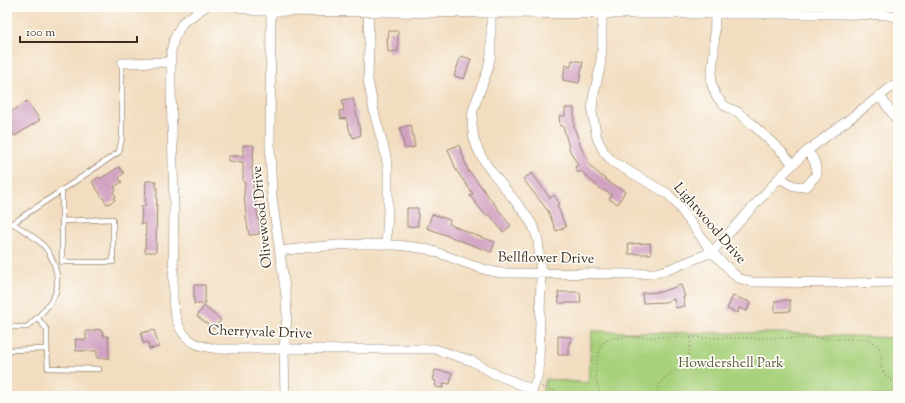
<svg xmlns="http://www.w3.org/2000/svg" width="905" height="403" font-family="'Sorts Mill Goudy',serif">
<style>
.green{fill:#a8d17c;stroke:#727e4d}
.building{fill:#d2a2c3}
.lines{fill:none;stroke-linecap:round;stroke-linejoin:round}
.lane-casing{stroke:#96846f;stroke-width:6}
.street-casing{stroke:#96846f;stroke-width:10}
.path{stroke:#96846f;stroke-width:1.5;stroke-dasharray:1 3;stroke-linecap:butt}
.lane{stroke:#fff;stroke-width:4.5}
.street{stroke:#fff;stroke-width:9}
.labels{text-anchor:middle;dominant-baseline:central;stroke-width:3.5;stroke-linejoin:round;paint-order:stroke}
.street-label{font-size:14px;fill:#3b2a1e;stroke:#fdfcf7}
.park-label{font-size:14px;fill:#5c5c3a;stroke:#fdfcf7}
</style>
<rect width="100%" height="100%" fill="#fdfcf7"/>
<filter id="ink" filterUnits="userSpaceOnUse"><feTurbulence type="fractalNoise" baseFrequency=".025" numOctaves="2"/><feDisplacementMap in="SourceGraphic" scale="8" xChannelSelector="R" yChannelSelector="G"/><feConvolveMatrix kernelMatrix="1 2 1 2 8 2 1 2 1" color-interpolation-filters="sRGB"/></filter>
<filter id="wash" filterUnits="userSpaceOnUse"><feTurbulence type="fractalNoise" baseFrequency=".012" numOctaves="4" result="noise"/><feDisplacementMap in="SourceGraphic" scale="16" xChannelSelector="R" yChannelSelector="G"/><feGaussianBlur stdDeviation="0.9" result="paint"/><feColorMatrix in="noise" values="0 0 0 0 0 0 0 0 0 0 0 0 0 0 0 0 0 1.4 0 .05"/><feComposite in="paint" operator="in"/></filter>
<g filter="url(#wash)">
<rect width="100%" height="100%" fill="#f2ddc0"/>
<!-- green -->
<path class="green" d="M592,331L663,333H785L893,338L894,360L898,366V396H541L546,379L588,383Z"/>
<g id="blocks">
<!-- building -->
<path class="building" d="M389,31H398V51L388,52L387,38H388Z
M461,56L471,59L464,79L454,76Z
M572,60L583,62L579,83L563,80L565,65L571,67Z
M353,98L361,135L353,138L352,134L351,135L346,118L341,119L339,111L344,110L342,100Z
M27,101L40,120L15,136L7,124V115Z
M565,108H574V127L581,147L591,167L611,184L625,191L618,204L609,199L612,195L599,188L581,171L578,173L575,167L578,165L570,151L563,126H560L559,116H565Z
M411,125L415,147L405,149L400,128Z
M243,145H254L252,169L254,185L253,186L260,230L259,234L251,235H249L246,217L244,194L245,182H243V162L228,161V156H243Z
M459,145L469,173L470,172L511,226L503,232L489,214L486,216L470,196L473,194L456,170L448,149Z
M119,167L124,173L119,178L122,182L114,187L116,190L113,192L116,197L114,198L115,200L110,203L107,204L92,182L99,177L100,179Z
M532,173L550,198L554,195L560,204L557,205L566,227L556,231L548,211L523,179Z
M146,181H156V187H157L156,252H145L146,224H141L142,206H145Z
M407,208H418V226L407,227Z
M432,214L450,220L449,224L472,234L495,242L491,252L427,228Z
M650,243L651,254H629L628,244Z
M194,285H205V304H194Z
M681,285L685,297H683L685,306L676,308L674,299L665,302L643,303L642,293L660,292Z
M558,292H580L581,303H559Z
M733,296L750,302L747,311L739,308L738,313L727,309Z
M790,300V311L775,312V301Z
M204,306L221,320L214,329L197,316Z
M95,329L101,330V332H103V336H108L109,358H97V351H76L75,339L86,340V331H95Z
M154,330L159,347L149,349L148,342L143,343L141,333Z
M558,336L571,337V342H569V355H558Z
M435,370L452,373L450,384L444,383L443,388L435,387L436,381L433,380Z"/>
</g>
</g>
<g filter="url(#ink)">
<use href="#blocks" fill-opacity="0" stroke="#96846f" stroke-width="1"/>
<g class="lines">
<!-- lane casing -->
<g class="lane-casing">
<path id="lane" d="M62,190V221L113,219V262H62V221
M7,227L119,152L122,137V63
M38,318L47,330V349
M7,327H27C36,319 53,304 56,291C60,274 53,255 41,243C32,235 22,229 12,223
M7,350L47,349L48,368L99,369"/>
</g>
<!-- street casing -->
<g class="street-casing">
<path id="street" d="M205,7L183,22L174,39L171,51V89L174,203L173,299C174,316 178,335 195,343C201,347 210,347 217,349H435L472,361L493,373L533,390
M238,7L256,11H271L602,14H840L887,15L898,18
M271,11L270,148L272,197L286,296L287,317L284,349L285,396
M368,12L369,44L368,80L375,116L385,152L388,169V211L386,245
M491,13V54L488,69L473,110L472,124L474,140L480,154L488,167L527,216L534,228L538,240L541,274L539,364L537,378L530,396
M602,14V49L600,68L593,98L592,112L597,138L604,152L613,162L668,194L677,204L712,252L738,278L752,282L851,283L898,282
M715,14L714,52L711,82L716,96L725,106L738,112L752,124L782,152L793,164
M122,63L170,62
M880,96L898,122
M780,177C790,185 794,188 807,186L817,174C816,164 814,158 807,151
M280,251C320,246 355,242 396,245C406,246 416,247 426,249C452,256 473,269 501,273L635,274L655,273L670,269L712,252L780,177L807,151L898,82"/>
</g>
<!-- path -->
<path class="path" d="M542,387L570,396
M601,396C593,379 595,361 602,343L612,338L624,337L868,339C890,349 875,361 885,374C888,379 894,381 898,384
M656,396L659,385L665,377L688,362L691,338"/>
<!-- lane -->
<use href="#lane" class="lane"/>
<!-- street -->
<use href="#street" class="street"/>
</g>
</g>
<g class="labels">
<!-- street labels -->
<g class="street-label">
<text transform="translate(263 217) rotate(-96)">Olivewood Drive</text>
<text transform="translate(709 224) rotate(49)">Lightwood Drive</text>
<text transform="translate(546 259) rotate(1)">Bellflower Drive</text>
<text transform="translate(260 333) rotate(2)">Cherryvale Drive</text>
</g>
<!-- park labels -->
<g class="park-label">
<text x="731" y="364">Howdershell Park</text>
</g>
</g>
<!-- margin -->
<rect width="905" height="403" fill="none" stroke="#fdfcf7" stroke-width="24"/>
<!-- scale -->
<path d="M20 36v6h117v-6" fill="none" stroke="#3b2a1e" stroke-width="2"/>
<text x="26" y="36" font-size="12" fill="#3b2a1e" stroke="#fdfcf7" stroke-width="3" paint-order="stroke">100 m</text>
</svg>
